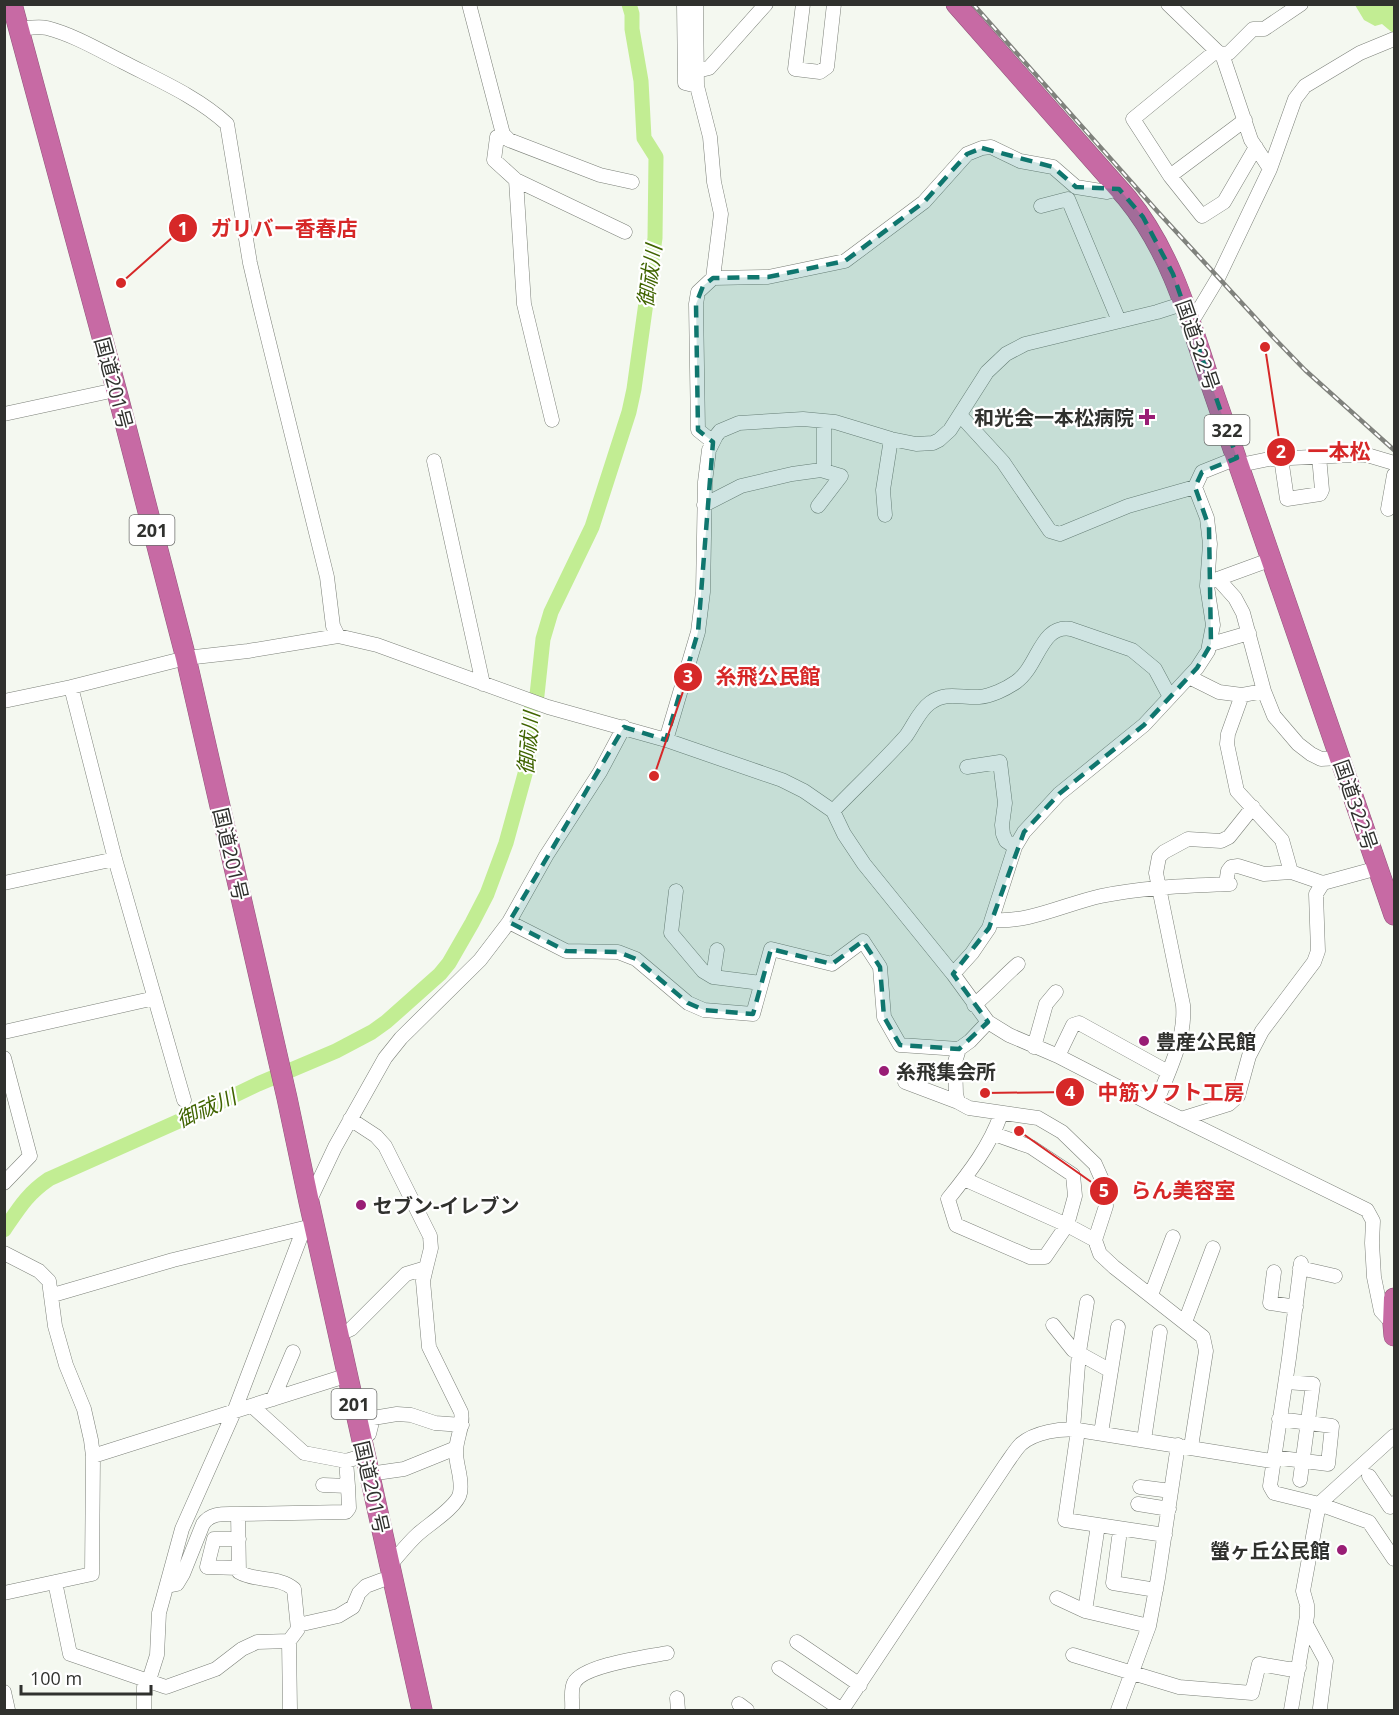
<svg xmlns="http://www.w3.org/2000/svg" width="1399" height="1715" font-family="'Open Sans','Noto Sans JP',sans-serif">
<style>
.water{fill:#c2ed93}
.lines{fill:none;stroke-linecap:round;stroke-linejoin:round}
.river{stroke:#c2ed93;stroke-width:15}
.minor-casing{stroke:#7c8079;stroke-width:15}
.highway-casing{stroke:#92567b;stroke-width:21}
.minor{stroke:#fff;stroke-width:14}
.highway{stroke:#c76aa4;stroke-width:20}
.rail-casing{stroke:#80827d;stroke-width:4.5}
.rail{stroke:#fff;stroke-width:2;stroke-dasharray:7;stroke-linecap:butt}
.marked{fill:#0f766e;fill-opacity:0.2;stroke:#0f766e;stroke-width:4.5;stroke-dasharray:12 8;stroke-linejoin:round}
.poi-dot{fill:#991d75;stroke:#fff;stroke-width:2}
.labels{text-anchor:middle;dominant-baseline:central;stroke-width:4.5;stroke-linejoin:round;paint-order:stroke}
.shield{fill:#fff;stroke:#6e6f6d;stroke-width:1.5}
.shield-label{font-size:18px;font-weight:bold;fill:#30312e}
.street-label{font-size:20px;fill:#30312e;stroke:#fff}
.poi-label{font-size:20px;font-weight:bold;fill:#30312e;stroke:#fff;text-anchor:start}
.water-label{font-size:21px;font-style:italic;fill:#406400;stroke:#fff}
.leader{fill:none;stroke:#d62828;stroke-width:2}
.callout-dot{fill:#d62828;stroke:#fff;stroke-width:2}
.mark-label{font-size:18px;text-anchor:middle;font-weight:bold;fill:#fff}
.callout-label{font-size:21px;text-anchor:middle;font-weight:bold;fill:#d62828;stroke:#fff;stroke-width:4.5;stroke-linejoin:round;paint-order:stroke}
</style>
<rect width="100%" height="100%" fill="#f4f8f0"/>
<!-- water -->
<path class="water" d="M1355,5H1394V34L1382,24L1375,26L1364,20Z"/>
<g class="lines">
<!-- river -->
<path class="river" d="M4,1230C19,1208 27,1194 49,1179L206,1109L258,1084L336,1051L372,1032L386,1022L440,974L449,963L472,923L487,894L506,843L528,763L530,711L537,695L543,639L551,612L592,527L629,412L634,389L655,238L656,157L644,138L641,81L632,29V14L629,4"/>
<!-- minor casing -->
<g class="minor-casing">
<path id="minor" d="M469,4L503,134L509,140L600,175L632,182
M684,4L685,83L697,86
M696,4L697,86L710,137L714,182L721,214L713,278L698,292L696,304L698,430L713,442
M803,4L795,69L820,72L827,67L834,4
M1168,4L1223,57L1251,140L1270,169
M19,29C29,28 38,26 47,28C74,35 99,50 123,62C158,80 198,97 227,124L250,263L260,306L327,577L333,626L338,636
M1216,51L1133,119L1170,176L1202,216L1224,202L1256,147
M1221,54L1229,53L1253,29H1264L1301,4
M697,71L709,68L766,4
M503,134L497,137L494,160L516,180L625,232
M1170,176L1245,120
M516,180L524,304L552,420
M1041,206L1068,199L1119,321
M713,278L768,277L845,261L924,202L967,154L982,148L991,147L1020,161L1053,167L1076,187L1107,192L1119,189
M1191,323L1218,278L1270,169L1295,99L1305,86L1360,53L1394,39
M4,414L106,392
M960,415L1003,462L1050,531L1060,534L1128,506L1195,487L1202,472L1237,458
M1281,458L1287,499L1320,494L1322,490L1319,456
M434,461L483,684
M1240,465L1269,459L1353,455H1367L1394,463
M704,505L741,486L792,474L821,470L824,465V421
M818,506L841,476L821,470
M1388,509L1394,475
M885,515L883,490L891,439
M1218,579L1235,598L1243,613L1264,691L1242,695
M1212,581L1272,559
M1211,644L1249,633
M1189,677L1219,692L1242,695L1228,734L1227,744L1237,791L1282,840L1291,872L1323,883
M71,687L115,859L184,1100
M1264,691L1274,716L1298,744L1311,754L1321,759L1339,758
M4,701L71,687L186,658L248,651L338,636L377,645L548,707L666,740L782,780L804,791L833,811L844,834L864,864L953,974L988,1022L1009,1035L1058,1056L1155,1106L1367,1210L1373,1221L1372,1243L1374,1277L1381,1311L1393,1324
M666,740L698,632L703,592L705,482L709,450L716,436L720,431L739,423L803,419L835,422L891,439L916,444L933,443L939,440L950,430L987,372L1006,354L1025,344L1157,312L1185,303
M967,767L1000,762L1005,803L1002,825L1003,834L1006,841L1015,847
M833,811C857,786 883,762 906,736C914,725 919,711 930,703C946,691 961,698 979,697C991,696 1006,689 1016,682C1039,666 1040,624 1071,629L1132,650L1155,669L1170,697
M4,883L115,859
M1226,884L1228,871L1231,867L1238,866L1264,874L1291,872
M676,891L671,933L703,971L713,977L761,983
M993,920C1029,923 1065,904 1101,896C1144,887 1186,886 1230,884
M509,922L566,951L618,952L636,959L688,1003L704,1010L753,1014L771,949L832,964L863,941L880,967L884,1017L900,1045L959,1049
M953,974L972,953L989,928L1015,847L1024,832L1059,794L1144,725L1197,668L1208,651L1213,625L1207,586L1210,544L1207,518L1195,487
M713,977L717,950
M974,1005C990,992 1003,977 1018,964
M988,1022L970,1041L959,1049L955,1062L956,1094L958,1102L969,1108L1038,1118L1062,1132L1095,1164L1103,1182L1106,1206L1095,1240L1100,1254L1114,1267L1203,1337L1206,1351L1191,1447
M4,1032L155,998
M1034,1047L1046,1004L1056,992
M1058,1056L1073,1025L1079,1023L1168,1072
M4,1058L30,1156L4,1183
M905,1082L958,1102
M1155,1106C1167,1074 1186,1040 1183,1005L1156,873L1159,857L1164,852L1188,839L1221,841L1229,837L1253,807
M1001,1114C990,1146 969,1173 948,1199L956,1225L1030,1257H1045L1067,1225L1095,1240
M1181,1119L1229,1104L1238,1096L1249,1056L1262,1031L1314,962L1318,951L1316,894L1323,883L1378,868
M964,1179L1067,1225L1075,1196L1073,1175L1031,1147L994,1134
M309,1202L335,1147L385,1058L401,1038L480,960L509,922L546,856L600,772L624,727
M4,1253L39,1271L49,1281L55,1326L66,1365L84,1409L91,1440L93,1456L92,1574L4,1593
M1301,1263L1289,1358L1270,1486L1274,1493L1319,1504L1369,1522L1394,1559
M1300,1268L1335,1276
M1274,1272L1270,1303L1296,1307
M53,1295L173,1260L304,1228
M1151,1295L1173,1237
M1185,1322L1213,1248
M1053,1325L1073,1350L1111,1371
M338,1335L351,1329L406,1274L426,1268L431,1248L430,1236L385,1146L376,1136L350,1119
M1286,1382L1313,1384L1300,1480
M273,1399L293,1352
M252,1406L304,1453L346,1461L356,1458
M1073,1429L1079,1352L1087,1302
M1078,1430L1065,1520L1165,1535
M1101,1433L1118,1327
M361,1438L369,1434L373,1418L397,1414L411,1415L435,1423L462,1425
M1144,1440L1160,1332
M93,1456L339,1378
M1273,1457L1328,1464L1332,1426L1279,1419
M369,1474L404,1469L456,1448
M1369,1476L1390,1507L1394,1503
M323,1485L348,1486L346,1461
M1140,1487L1171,1491
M1138,1504L1169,1509
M1119,1538L1113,1583L1156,1590
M239,1539H214L207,1567L239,1568
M390,1565C399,1555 407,1544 418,1534C428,1525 458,1506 460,1493C463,1479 456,1466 456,1452C456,1438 464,1426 461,1412L429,1347L423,1281L426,1268
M55,1582L70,1654L166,1687L216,1669L242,1649L257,1642L289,1641
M167,1586L177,1584L183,1574L203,1524C211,1512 225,1514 238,1514
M1057,1598L1085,1611L1149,1626
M1085,1611L1098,1525
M1306,1624L1326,1661L1320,1708
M298,1625L338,1616L353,1607L359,1593L366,1586L382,1580
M797,1642L860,1685
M1073,1655L1179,1687L1252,1693L1259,1664L1288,1669L1299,1668
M779,1668L842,1710
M4,1692L8,1710
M677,1698L678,1710
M739,1704L747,1710
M144,1710V1687L150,1677L157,1655L159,1613L182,1529L234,1412L304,1228
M290,1710L289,1641L298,1629L294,1589C279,1576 256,1582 239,1572L238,1514L346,1512L349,1508L348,1486
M572,1710C573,1702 570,1690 574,1683C583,1665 647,1657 667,1653
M842,1710L1006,1464C1011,1457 1016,1449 1021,1444C1035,1432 1061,1428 1078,1430L1272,1461
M1118,1710L1149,1626L1158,1578L1178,1445
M1291,1710L1307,1616V1605L1303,1591L1319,1504L1394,1436"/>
</g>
<!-- highway casing -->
<g class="highway-casing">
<path id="highway" d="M12,4L118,396L186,658L287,1098L309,1202L422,1710
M956,4L1127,198C1172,253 1190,321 1212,388L1394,915
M1394,1298L1393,1324L1394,1336"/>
</g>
<!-- minor -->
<use href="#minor" class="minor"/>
<!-- highway -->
<use href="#highway" class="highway"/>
<!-- rail casing -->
<g class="rail-casing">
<path id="rail" d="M973,4L1158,212L1274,338L1305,370L1394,450"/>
</g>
<!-- rail -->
<use href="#rail" class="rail"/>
</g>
<!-- marked area -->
<path class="marked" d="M982,148L1053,167L1076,187L1119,189L1143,217L1173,274L1237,458L1202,472L1195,487L1209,527L1211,644L1197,668L1144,725L1059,794L1024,832L989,928L953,974L988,1022L959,1049L900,1045L884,1017L880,967L863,941L832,964L771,949L753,1014L704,1010L688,1003L636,959L618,952L566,951L509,922L624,727L666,740L698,632L713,442L698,430L696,304L703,286L713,278L768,277L845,261L924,202L967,154Z"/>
<!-- markers -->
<g class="poi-dot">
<path d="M1144 408h6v6h6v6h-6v6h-6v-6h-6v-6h6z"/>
<circle cx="1144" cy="1041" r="6"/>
<circle cx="884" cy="1071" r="6"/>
<circle cx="361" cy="1205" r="6"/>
<circle cx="1342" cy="1550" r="6"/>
</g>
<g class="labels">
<!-- shield labels -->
<g class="shield">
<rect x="1204.5" y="415" width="45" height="30" rx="4.5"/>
<rect x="129.5" y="515" width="45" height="30" rx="4.5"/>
<rect x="331.5" y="1389" width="45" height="30" rx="4.5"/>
</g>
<g class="shield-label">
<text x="1227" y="430">322</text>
<text x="152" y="530">201</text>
<text x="354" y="1404">201</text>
</g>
<!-- street labels -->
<g class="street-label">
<text transform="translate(1198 345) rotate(71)">国道322号</text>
<text transform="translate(114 383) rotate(75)">国道201号</text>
<text transform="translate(1356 805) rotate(71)">国道322号</text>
<text transform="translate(231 854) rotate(77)">国道201号</text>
<text transform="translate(372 1487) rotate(77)">国道201号</text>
</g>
<!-- poi labels -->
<g class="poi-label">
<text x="1134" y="417" text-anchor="end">和光会一本松病院</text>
<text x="1156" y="1041">豊産公民館</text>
<text x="896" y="1071">糸飛集会所</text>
<text x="373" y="1205">セブン-イレブン</text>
<text x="1330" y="1550" text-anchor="end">螢ヶ丘公民館</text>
</g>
<!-- water labels -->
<g class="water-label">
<text transform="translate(649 276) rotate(-82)">御祓川</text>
<text transform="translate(528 743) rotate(-84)">御祓川</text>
<text transform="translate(206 1108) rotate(-24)">御祓川</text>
</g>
</g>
<!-- callouts -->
<path class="leader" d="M121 283L183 228M1265 347L1281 452M654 776L688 677M985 1093L1070 1092M1019 1131L1104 1191"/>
<g class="callout-dot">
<circle cx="121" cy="283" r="6"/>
<circle cx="1265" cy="347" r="6"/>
<circle cx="654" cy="776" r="6"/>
<circle cx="985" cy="1093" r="6"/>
<circle cx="1019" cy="1131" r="6"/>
<circle cx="183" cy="228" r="15"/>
<circle cx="1281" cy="452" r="15"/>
<circle cx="688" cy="677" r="15"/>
<circle cx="1070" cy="1092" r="15"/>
<circle cx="1104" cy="1191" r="15"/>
</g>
<g class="mark-label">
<text x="183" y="235">1</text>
<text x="1281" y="458">2</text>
<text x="688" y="683">3</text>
<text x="1070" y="1099">4</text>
<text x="1104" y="1197">5</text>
</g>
<g class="callout-label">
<text x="284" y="236">ガリバー香春店</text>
<text x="1339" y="459">一本松</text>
<text x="768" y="684">糸飛公民館</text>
<text x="1171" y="1100">中筋ソフト工房</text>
<text x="1183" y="1198">らん美容室</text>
</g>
<!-- border -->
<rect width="1399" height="1715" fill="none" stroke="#30312e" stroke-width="12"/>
<!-- scale -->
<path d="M21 1685v9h130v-9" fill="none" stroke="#30312e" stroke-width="3"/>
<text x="30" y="1685" font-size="18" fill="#30312e" stroke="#ffffff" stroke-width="4.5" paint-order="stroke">100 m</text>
</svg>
